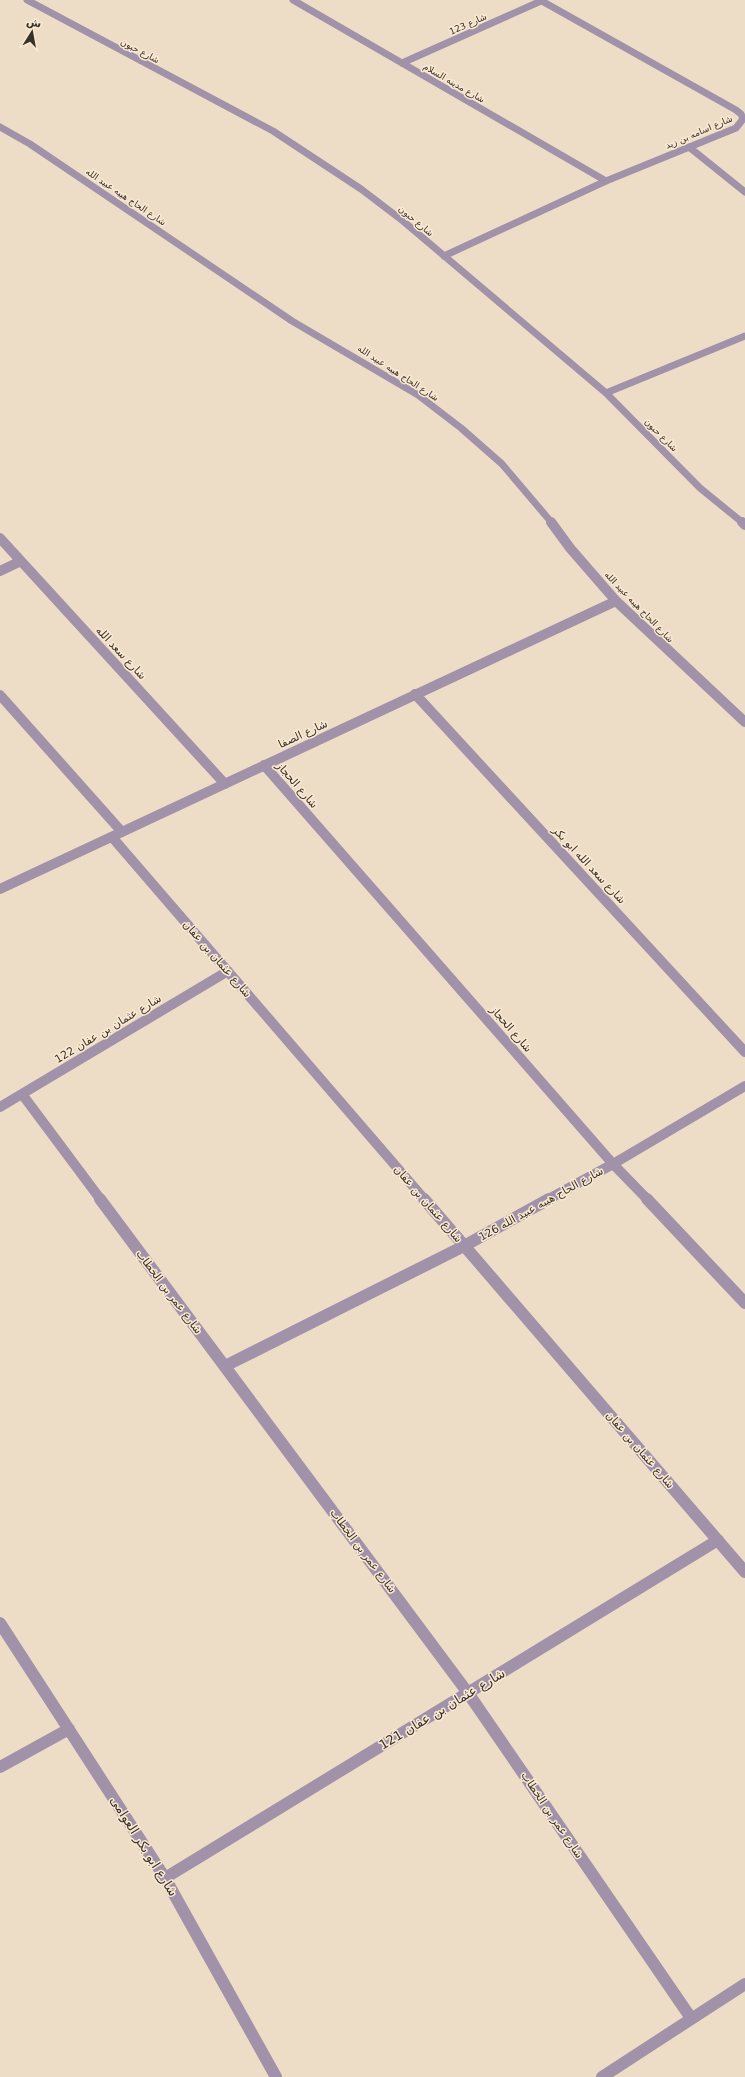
<svg xmlns="http://www.w3.org/2000/svg" width="745" height="2077" font-family="'DejaVu Sans','Noto Sans Arabic',sans-serif">
<style>
.lines{fill:none;stroke-linecap:round;stroke-linejoin:round}
.minor-far2{stroke:#a191a9;stroke-width:7}
.minor-far1{stroke:#a191a9;stroke-width:10}
.minor{stroke:#a191a9;stroke-width:12}
.labels{text-anchor:middle;dominant-baseline:central;stroke-width:3;stroke-linejoin:round;paint-order:stroke}
.far-street-label{font-size:9px;fill:#393229;stroke:#fbead3}
.street-label{font-size:11px;fill:#393229;stroke:#fbead3}
.near-street-label{font-size:13px;fill:#393229;stroke:#fbead3}
</style>
<rect width="100%" height="100%" fill="#eeddc6"/>
<g class="lines">
<!-- minor-far2 -->
<path class="minor-far2" d="M27,0L273,131L361,189L403,221L606,393L700,488L743,523
M293,0L606,181
M402,63L541,1
M0,127L30,144L292,321L418,395L461,428L502,464L552,523
M689,147L745,192
M444,256L606,181L736,128L743,119L741,114L736,110L540,0
M606,393L745,336"/>
<!-- minor-far1 -->
<path class="minor-far1" d="M551,522L570,548L616,601L745,722
M742,522L745,525
M0,538L225,784
M0,571L21,561
M415,694L745,1052
M0,695L122,832
M264,765L613,1164L648,1200
M112,837L425,1200
M0,889L616,601
M22,1094L101,1200
M0,1107L228,971
M547,1200L613,1164L745,1086"/>
<!-- minor -->
<path class="minor" d="M100,1199L468,1693L691,2018
M424,1199L745,1572
M647,1199L745,1303
M225,1366L464,1246L549,1199
M0,1623L165,1878L276,2077
M0,1767L69,1729
M165,1878L718,1540
M602,2077L745,1984"/>
</g>
<g class="labels">
<!-- far-street labels -->
<g class="far-street-label">
<text transform="translate(468 24) rotate(-24)">شارع 123</text>
<text transform="translate(140 51) rotate(28)">شارع حبون</text>
<text transform="translate(454 83) rotate(30)">شارع مدينه السلام</text>
<text transform="translate(699 132) rotate(-23)">شارع اسامه بن زيد</text>
<text transform="translate(126 197) rotate(34)">شارع الحاج هيبه عبيد الله</text>
<text transform="translate(416 221) rotate(40)">شارع حبون</text>
<text transform="translate(398 373) rotate(33)">شارع الحاج هيبه عبيد الله</text>
<text transform="translate(661 435) rotate(45)">شارع حبون</text>
<text transform="translate(639 607) rotate(46)">شارع الحاج هيبه عبيد الله</text>
</g>
<!-- street labels -->
<g class="street-label">
<text transform="translate(121 653) rotate(47)">شارع سعد الله</text>
<text transform="translate(303 734) rotate(-25)">شارع الصفا</text>
<text transform="translate(297 785) rotate(49)">شارع الحجاز</text>
<text transform="translate(589 865) rotate(47)">شارع سعد الله ابو بكر</text>
<text transform="translate(217 959) rotate(49)">شارع عثمان بن عفان</text>
<text transform="translate(108 1029) rotate(-31)">شارع عثمان بن عفان 122</text>
<text transform="translate(511 1029) rotate(49)">شارع الحجاز</text>
<text transform="translate(428 1204) rotate(49)">شارع عثمان بن عفان</text>
<text transform="translate(541 1204) rotate(-29)">شارع الحاج هيبه عبيد الله 126</text>
<text transform="translate(169 1292) rotate(53)">شارع عمر بن الخطاب</text>
<text transform="translate(640 1450) rotate(49)">شارع عثمان بن عفان</text>
<text transform="translate(363 1551) rotate(53)">شارع عمر بن الخطاب</text>
<text transform="translate(552 1815) rotate(56)">شارع عمر بن الخطاب</text>
</g>
<!-- near-street labels -->
<g class="near-street-label">
<text transform="translate(442 1709) rotate(-31)">شارع عثمان بن عفان 121</text>
<text transform="translate(144 1846) rotate(58)">شارع ابو بكر العوامى</text>
</g>
</g>
<!-- north arrow -->
<g transform="translate(32 32) rotate(11)" stroke="#fbead3" stroke-width="3" paint-order="stroke">
<path d="M0-3L7 15L0 10L-7 15Z" fill="#393229"/>
<text y="-6" font-size="11" font-weight="bold" text-anchor="middle" fill="#393229">ش</text>
</g>
</svg>
